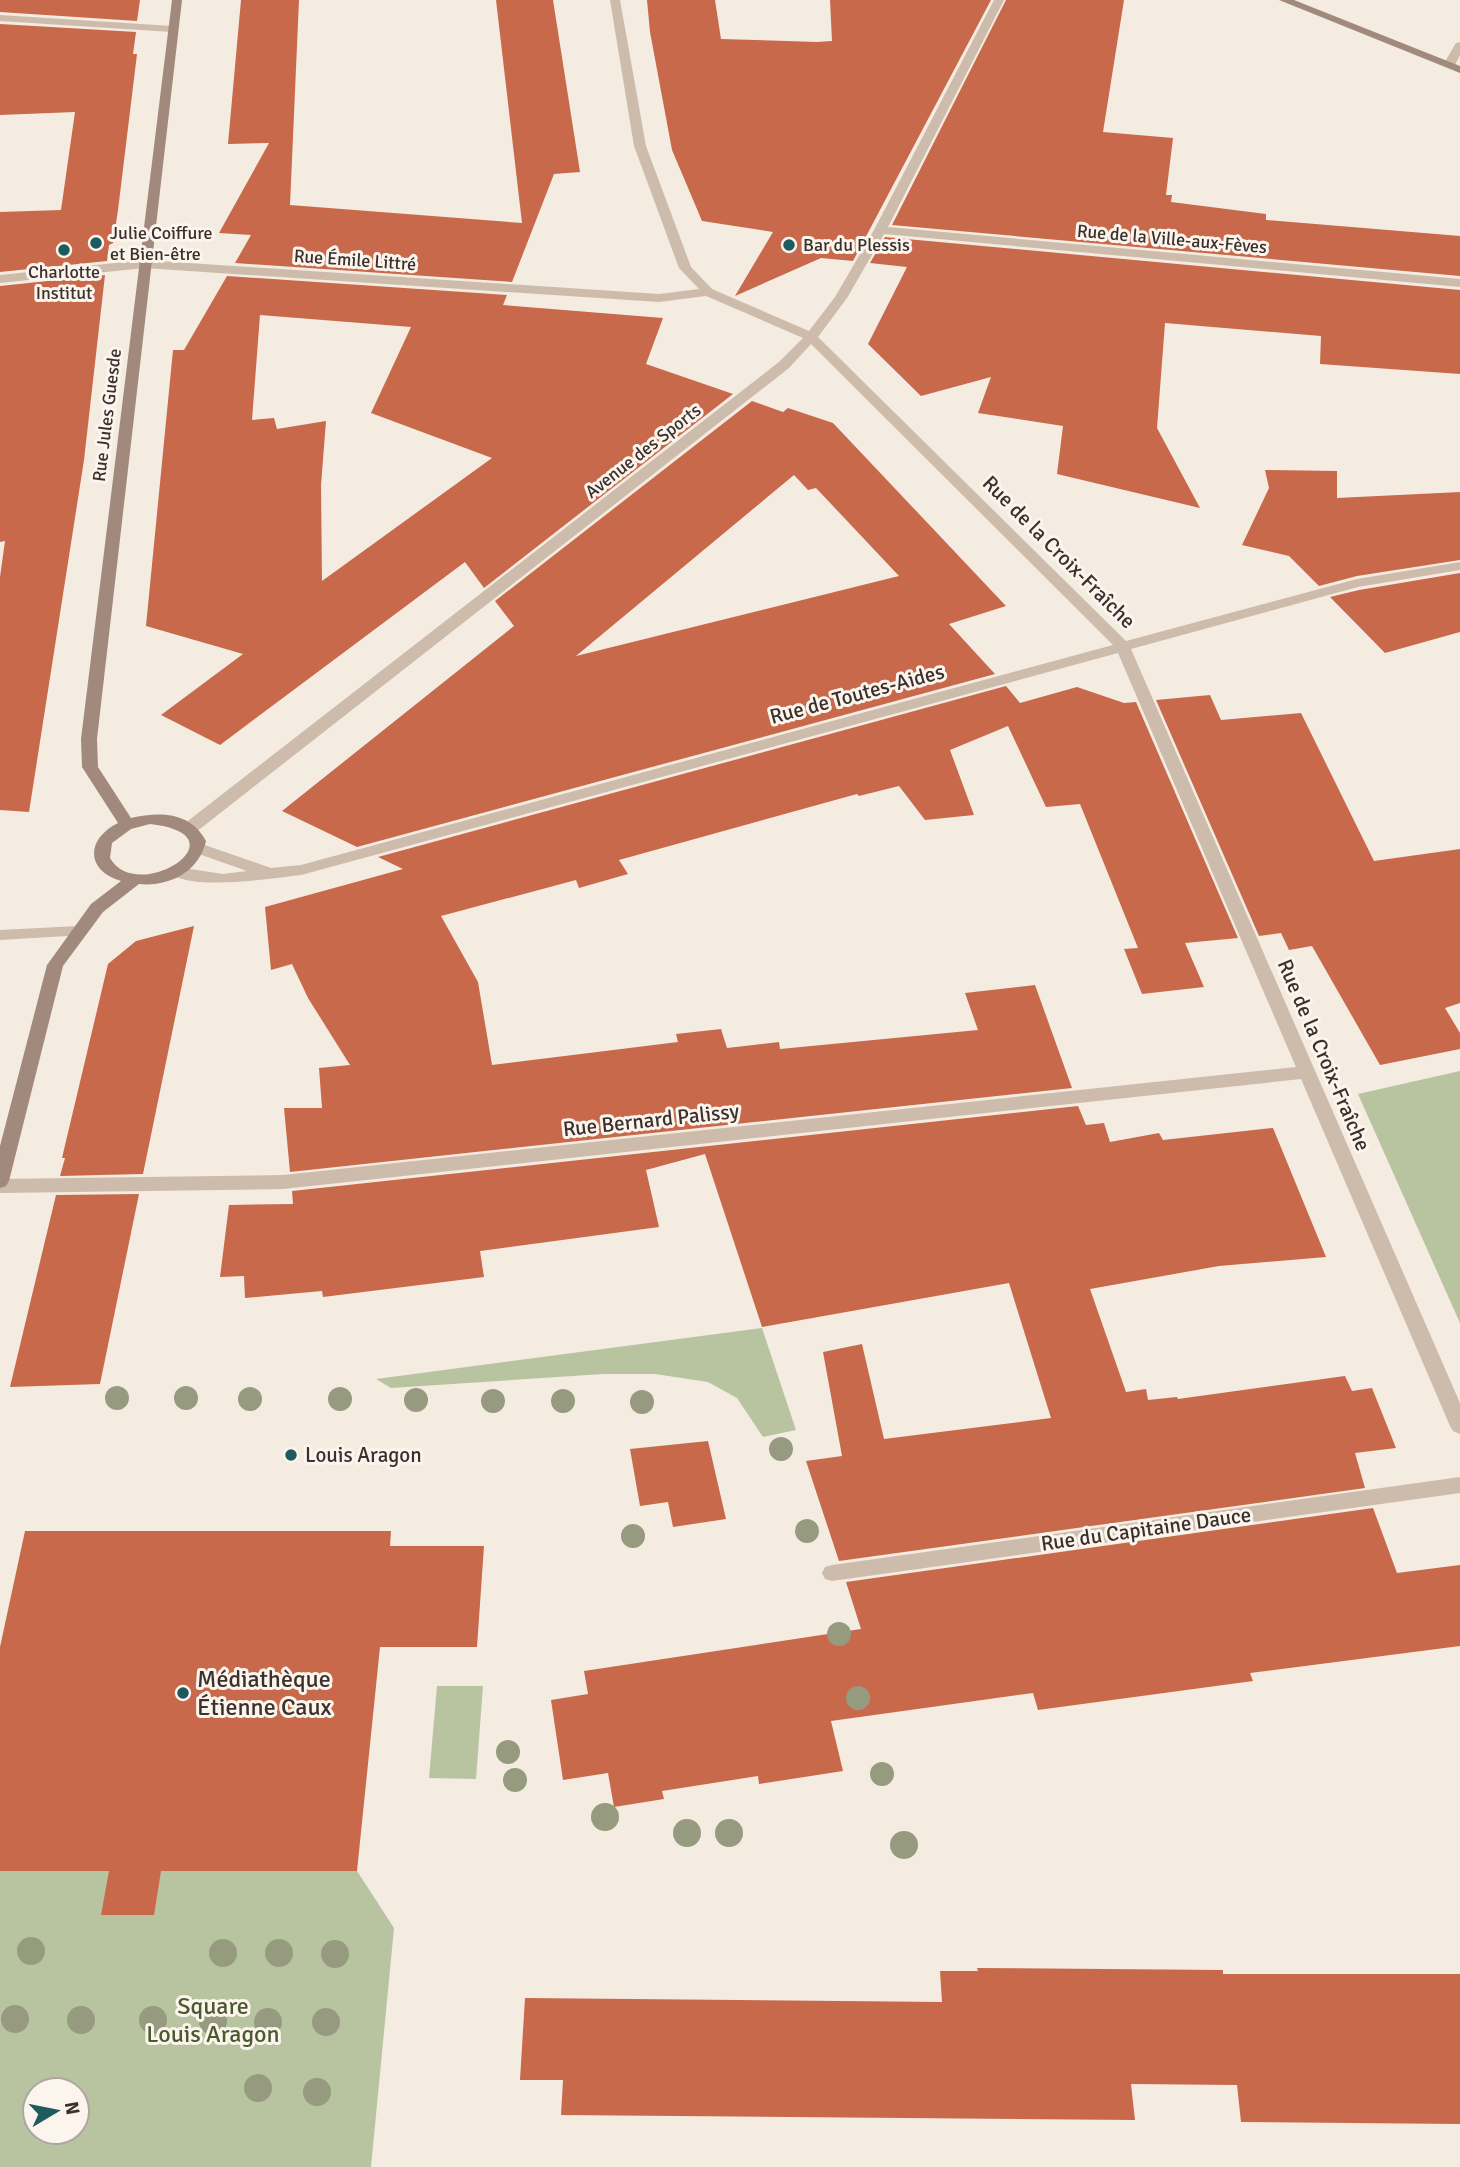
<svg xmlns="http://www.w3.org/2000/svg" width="1460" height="2167" font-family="Signika,sans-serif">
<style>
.green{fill:#b8c4a0;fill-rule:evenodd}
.building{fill:#c8694b;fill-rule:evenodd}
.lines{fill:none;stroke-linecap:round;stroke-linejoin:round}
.lane{fill:#cdbbac;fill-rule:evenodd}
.street{fill:#cdbbac;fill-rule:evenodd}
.secondary{fill:#a18a7d;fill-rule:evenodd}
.tree{fill:#969b7f}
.poi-dot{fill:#1f5a5e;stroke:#fbf5ee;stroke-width:2.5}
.labels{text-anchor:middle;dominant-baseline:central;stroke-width:6;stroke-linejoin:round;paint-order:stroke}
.far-poi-label{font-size:18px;fill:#3b302b;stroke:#fbf5ee;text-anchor:start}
.far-street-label{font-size:18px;fill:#3b302b;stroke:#fbf5ee}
.street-label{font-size:21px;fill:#3b302b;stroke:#fbf5ee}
.poi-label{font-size:21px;fill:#3b302b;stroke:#fbf5ee;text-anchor:start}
.near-poi-label{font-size:24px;fill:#3b302b;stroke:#fbf5ee;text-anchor:start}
.near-park-label{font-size:24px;fill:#4a5a2e;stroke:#fbf5ee}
</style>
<rect width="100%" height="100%" fill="#f4ebe1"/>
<!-- green -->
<path class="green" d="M1460,1071V1323L1358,1094Z
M762,1328L796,1430L763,1437L737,1398L708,1382L655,1374H603L391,1388L376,1379Z
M437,1686H483L476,1779L429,1778Z
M0,1871H357L394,1928L371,2167H0ZM35,2090H77V2132H35Z"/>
<!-- building -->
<path class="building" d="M0,0H140L137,21L0,12Z
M241,0H299L290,205L522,223L496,0H553L580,172L554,174L512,282L235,263L251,235L219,233L269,143L228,144Z
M647,0H715L721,39L817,42L832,41L830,0H991L853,261L821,258L735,296L773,232L702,221L672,150L650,32Z
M1006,0H1124L1103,132L1173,138L1166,195H1172L1171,202L1266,214V220L1460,236V276L892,225Z
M0,24L136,32L133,54H137L118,210L113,243L109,245L107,261L0,272V212L61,210L75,112L0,115Z
M885,237L1460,290V374L1320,364L1321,336L1165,323L1157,428L1200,508L1057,474L1063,426L978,413L991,377L921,396L868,344L907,267L870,263Z
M105,275L84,460L29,812L0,810V577L5,541L0,542V286Z
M227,276L507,295L503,305L663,318L646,364L733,394L484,588L465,562L220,745L161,715L243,654L146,626L173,350H184ZM260,315L411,327L371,413L492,458L322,581L321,485L326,421L277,429L274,418L252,420Z
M752,401L783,412L788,408L833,423L1006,606L949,624L995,674L357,847L282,811L514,626L495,601ZM794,475L808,490L816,488L899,576L576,656Z
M1265,470L1337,471V498L1460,492V560L1357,576L1319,586L1289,556L1242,545L1269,488Z
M1460,573V632L1385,653L1330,597L1359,590Z
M1006,686L1020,703L1077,687L1124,703L1136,702L1238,938L1185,943L1204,987L1142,994L1124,949L1138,948L1080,804L1046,807L1008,726L950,750L974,815L925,820L899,786L859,796L857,794L619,860L628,874L579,888L576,880L441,916L478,982L492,1065L678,1042L676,1034L721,1029L727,1048L779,1042L780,1049L978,1030L965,993L1035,985L1072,1088L290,1172L284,1108H322L319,1068L350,1065L308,998L292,964L271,970L265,907L403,869L378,857Z
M1210,695L1221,720L1301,713L1374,861L1460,849V1003L1445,1008L1460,1033V1049L1380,1065L1312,946L1289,950L1281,933L1259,936L1156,700Z
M194,926L143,1174L60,1176L65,1158H62L108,964L136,941Z
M1078,1106L1086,1125L1104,1123L1110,1142L1159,1133L1163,1140L1273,1128L1326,1257L1219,1266L1090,1289L1126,1392L1146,1389L1148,1400L1177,1397L1178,1399L1345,1376L1352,1391L1372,1388L1396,1448L1355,1453L1365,1488L839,1561L806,1461L842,1456L823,1352L862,1344L884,1439L1051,1418L1009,1283L762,1327L705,1154L646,1170L659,1227L480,1251L484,1277L323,1297L322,1291L245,1298L244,1276L220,1277L229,1205L293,1204L292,1191Z
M139,1194L100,1384L10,1387L56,1195Z
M708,1441L726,1519L673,1527L668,1502L640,1506L630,1449Z
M1373,1508L1397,1573L1460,1565V1646L1250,1673L1253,1681L1038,1710L1033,1693L831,1721L843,1771L759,1784L758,1776L662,1791L664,1799L614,1807L608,1773L563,1780L551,1700L588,1694L584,1671L861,1629L846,1582Z
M25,1531H391L390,1546H484L477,1647H380L357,1871H161L154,1915H101L109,1871H0V1647Z
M977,1968L1223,1970V1974H1460V2124L1241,2122L1237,2085L1131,2084L1135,2120L561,2115L563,2080H520L525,1998L942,2002L940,1971H978Z"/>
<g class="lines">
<!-- lane -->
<path class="lane" d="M1460,42V55L1455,65L1445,67L1443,65L1456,43Z"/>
<!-- street -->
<path class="street" d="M610,0H620L646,146L691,267L712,289L809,331L835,297L874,230L994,0H1004L888,227L1460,279V287L884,234L847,298L818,337L1126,641L1357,579L1460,562V570L1358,587L1131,649L1460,1403V1434L1453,1431L1450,1426L1301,1079L283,1189L0,1193V1179L283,1175L1296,1067L1118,653L301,875C274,878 187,892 169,872L177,867L223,874L247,871L193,852L191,848L199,843L271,868L301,865L1113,645L811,344L789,368L196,832H184L182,828L184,824L779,362L803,338L706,296L659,302L144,268L0,283V275L144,260L659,294L699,289L679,268L634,146Z
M0,15L172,26L177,29L172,32L0,21Z
M78,926L84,927L86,931L84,935L0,940V930Z
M1460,1477V1493L832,1581L825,1579L822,1573L825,1567L832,1565Z"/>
<!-- secondary -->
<path class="secondary" d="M172,0H182L97,739L98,767L131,818C160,811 191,812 206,841C199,872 169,887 139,884L103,912L63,966L9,1181L6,1186L0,1188V1146L47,965L91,904L121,881C85,870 86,839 118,823L82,767L81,739ZM150,824C248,835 137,906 110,858L112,843L131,829Z
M1279,0H1294L1460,66V73Z"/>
</g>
<!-- trees -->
<g class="tree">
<circle cx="117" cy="1398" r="12"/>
<circle cx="186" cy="1398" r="12"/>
<circle cx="250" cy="1399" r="12"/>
<circle cx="340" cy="1399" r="12"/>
<circle cx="416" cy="1400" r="12"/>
<circle cx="493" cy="1401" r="12"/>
<circle cx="563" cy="1401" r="12"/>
<circle cx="642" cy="1402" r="12"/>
<circle cx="781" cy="1449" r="12"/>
<circle cx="807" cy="1531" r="12"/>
<circle cx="633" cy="1536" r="12"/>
<circle cx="839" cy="1634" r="12"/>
<circle cx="858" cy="1698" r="12"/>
<circle cx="508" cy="1752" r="12"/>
<circle cx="882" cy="1774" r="12"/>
<circle cx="515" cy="1780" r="12"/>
<circle cx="605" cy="1817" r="14"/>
<circle cx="687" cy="1833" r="14"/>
<circle cx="729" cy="1833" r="14"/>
<circle cx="904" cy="1845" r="14"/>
<circle cx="31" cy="1951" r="14"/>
<circle cx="223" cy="1953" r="14"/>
<circle cx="279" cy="1953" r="14"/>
<circle cx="335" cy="1954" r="14"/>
<circle cx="15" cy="2019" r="14"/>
<circle cx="81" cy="2020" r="14"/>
<circle cx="153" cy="2020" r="14"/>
<circle cx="213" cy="2021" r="14"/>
<circle cx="268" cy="2022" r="14"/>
<circle cx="326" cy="2022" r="14"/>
<circle cx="258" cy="2088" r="14"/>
<circle cx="317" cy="2092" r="14"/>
</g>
<!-- markers -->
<g class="poi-dot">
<circle cx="96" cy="243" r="7"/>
<circle cx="789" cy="245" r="7"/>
<circle cx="64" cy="250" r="7"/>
<circle cx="291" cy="1455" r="7"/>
<circle cx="183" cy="1693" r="7"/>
</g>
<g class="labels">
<!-- far-poi labels -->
<g class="far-poi-label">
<text x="110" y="233">Julie Coiffure<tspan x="110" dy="21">et Bien-être</tspan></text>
<text x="803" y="245">Bar du Plessis</text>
<text x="64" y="272" text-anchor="middle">Charlotte<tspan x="64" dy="21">Institut</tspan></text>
</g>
<!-- far-street labels -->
<g class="far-street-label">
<text transform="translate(1172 239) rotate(5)">Rue de la Ville-aux-Fèves</text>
<text transform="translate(355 260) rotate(4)">Rue Émile Littré</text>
<text transform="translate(107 415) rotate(-83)">Rue Jules Guesde</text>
<text transform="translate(643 451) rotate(-38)">Avenue des Sports</text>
</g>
<!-- street labels -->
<g class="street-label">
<text transform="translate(1059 552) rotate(45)">Rue de la Croix-Fraîche</text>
<text transform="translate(857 694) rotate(-15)">Rue de Toutes-Aides</text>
<text transform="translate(1324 1055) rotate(67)">Rue de la Croix-Fraîche</text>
<text transform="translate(651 1120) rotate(-6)">Rue Bernard Palissy</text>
<text transform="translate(1146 1529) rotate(-8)">Rue du Capitaine Dauce</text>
</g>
<!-- poi labels -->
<g class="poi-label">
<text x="305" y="1455">Louis Aragon</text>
</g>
<!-- near-poi labels -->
<g class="near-poi-label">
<text x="197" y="1679">Médiathèque<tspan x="197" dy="28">Étienne Caux</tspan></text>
</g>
<!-- near-park labels -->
<g class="near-park-label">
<text x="213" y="2006">Square<tspan x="213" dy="28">Louis Aragon</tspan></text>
</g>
</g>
<!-- north arrow -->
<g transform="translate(56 2111) rotate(80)"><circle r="33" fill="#fbf5ee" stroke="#aea6a0" stroke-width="2"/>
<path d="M0-5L12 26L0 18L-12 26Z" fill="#1f5a5e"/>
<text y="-10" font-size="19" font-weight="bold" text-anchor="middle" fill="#3b302b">N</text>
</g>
</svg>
